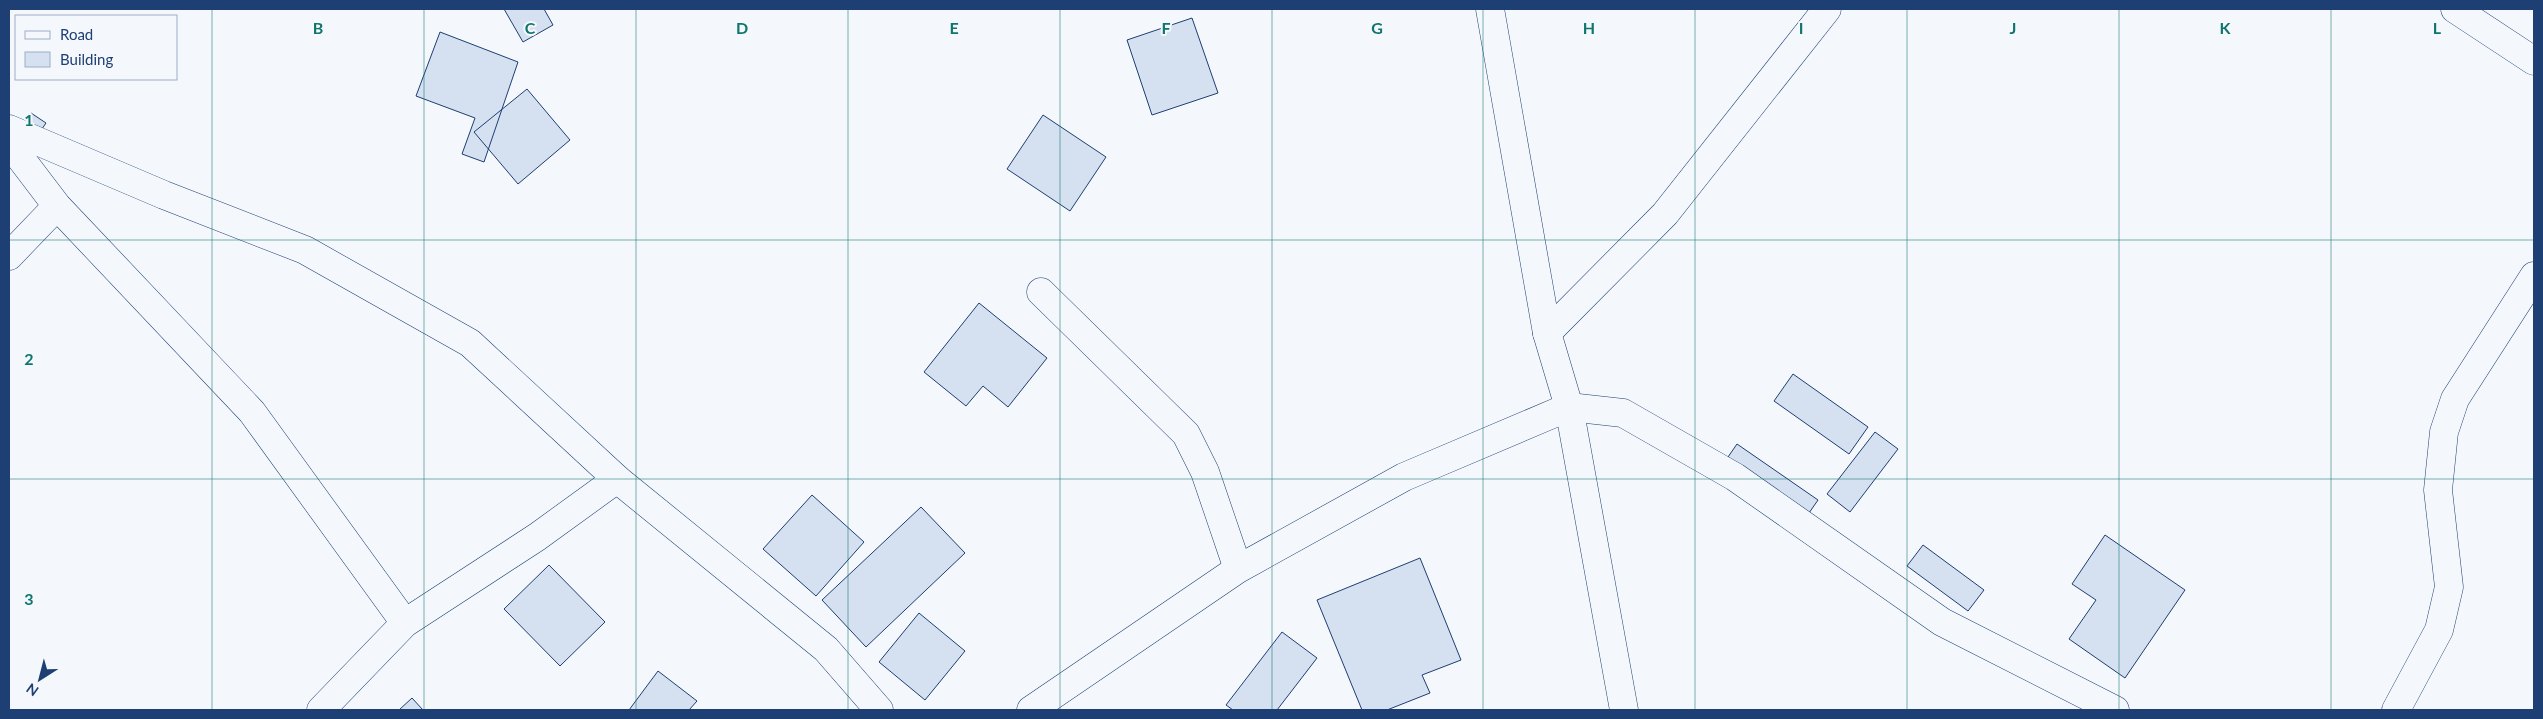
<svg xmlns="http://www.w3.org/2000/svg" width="2543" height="719" font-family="Lato,sans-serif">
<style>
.building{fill:#d5e0f0;stroke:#1d3f73}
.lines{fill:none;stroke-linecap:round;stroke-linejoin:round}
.minor-casing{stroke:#1d3f73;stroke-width:29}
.tertiary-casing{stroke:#1d3f73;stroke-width:29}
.minor{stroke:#f4f7fb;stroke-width:28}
.tertiary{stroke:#f4f7fb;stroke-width:28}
.grid{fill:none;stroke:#0f766e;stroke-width:1;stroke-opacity:0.55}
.grid-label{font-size:16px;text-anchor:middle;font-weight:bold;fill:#0f766e;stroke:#f4f7fb;stroke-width:4;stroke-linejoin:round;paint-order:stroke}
</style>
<rect width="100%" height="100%" fill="#f4f7fb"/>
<!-- building -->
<path class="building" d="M504,9H544L553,25L523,42Z
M1192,18L1218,93L1152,115L1127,40Z
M440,32L518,62L484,162L462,154L475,118L416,96Z
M527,89L570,140L518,184L474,132Z
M31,113L46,123L31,145L16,135Z
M1043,115L1106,157L1070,211L1007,169Z
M979,303L1047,358L1008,407L983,386L966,406L924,372Z
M1793,374L1868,427L1849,454L1774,401Z
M1875,432L1898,449L1850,512L1827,494Z
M1737,444L1818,500L1809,513L1728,457Z
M812,495L864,542L816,596L763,549Z
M921,507L965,553L866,647L822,600Z
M2105,535L2185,590L2125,678L2069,639L2096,600L2072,584Z
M1923,545L1984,590L1968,611L1907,566Z
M1420,558L1461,660L1422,675L1430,693L1387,710H1362L1317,600Z
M549,565L605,622L560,666L504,609Z
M919,613L965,651L925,700L879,662Z
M1282,632L1317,658L1277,710H1233L1226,705Z
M658,671L697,701L689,710H629Z
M412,698L423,710H399Z"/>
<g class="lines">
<!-- minor casing -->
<g class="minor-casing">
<path id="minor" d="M2455,9L2534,61
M9,143L57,206L252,412L405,623
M9,256L57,206
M1041,292L1186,434L1205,472L1238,569
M1547,333L1665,214L1827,9
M321,710L405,623L537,537L617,479
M1031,710L1238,569L1404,477L1569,407L1623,413L1735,477L1942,622L2115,710
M2396,710L2439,630L2449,587L2438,490L2444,432L2455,399L2534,276"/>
</g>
<!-- tertiary casing -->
<g class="tertiary-casing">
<path id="tertiary" d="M1490,9L1547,333L1569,407L1624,710
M9,129L164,195L305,250L470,343L617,479L826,649L879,710"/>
</g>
<!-- minor -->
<use href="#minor" class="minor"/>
<!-- tertiary -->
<use href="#tertiary" class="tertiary"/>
</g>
<!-- grid -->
<path class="grid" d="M212,9V710M424,9V710M636,9V710M848,9V710M1060,9V710M1272,9V710M1483,9V710M1695,9V710M1907,9V710M2119,9V710M2331,9V710M9,240H2534M9,479H2534"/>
<g class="grid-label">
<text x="318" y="34">B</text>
<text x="530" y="34">C</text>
<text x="742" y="34">D</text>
<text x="954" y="34">E</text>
<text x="1166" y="34">F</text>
<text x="1377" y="34">G</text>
<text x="1589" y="34">H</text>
<text x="1801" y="34">I</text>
<text x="2013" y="34">J</text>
<text x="2225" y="34">K</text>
<text x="2437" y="34">L</text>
<text x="29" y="126">1</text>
<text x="29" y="365">2</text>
<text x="29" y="605">3</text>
</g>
<!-- border -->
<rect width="2543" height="719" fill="none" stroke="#1d3f73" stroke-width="20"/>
<!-- legend -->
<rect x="15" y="15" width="162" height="65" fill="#f4f7fb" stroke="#9eadc5"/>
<rect x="25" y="31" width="25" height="8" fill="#f4f7fb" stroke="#9eadc5"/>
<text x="60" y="40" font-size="15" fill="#1d3f73">Road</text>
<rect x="25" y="52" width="25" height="15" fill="#d5e0f0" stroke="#9eadc5"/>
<text x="60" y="65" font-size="15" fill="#1d3f73">Building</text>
<!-- north arrow -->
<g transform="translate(40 679) rotate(216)" stroke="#f4f7fb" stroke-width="4" paint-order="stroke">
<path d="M0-4L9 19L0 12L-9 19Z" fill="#1d3f73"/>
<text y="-8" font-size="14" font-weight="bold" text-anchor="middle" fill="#1d3f73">N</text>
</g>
</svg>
